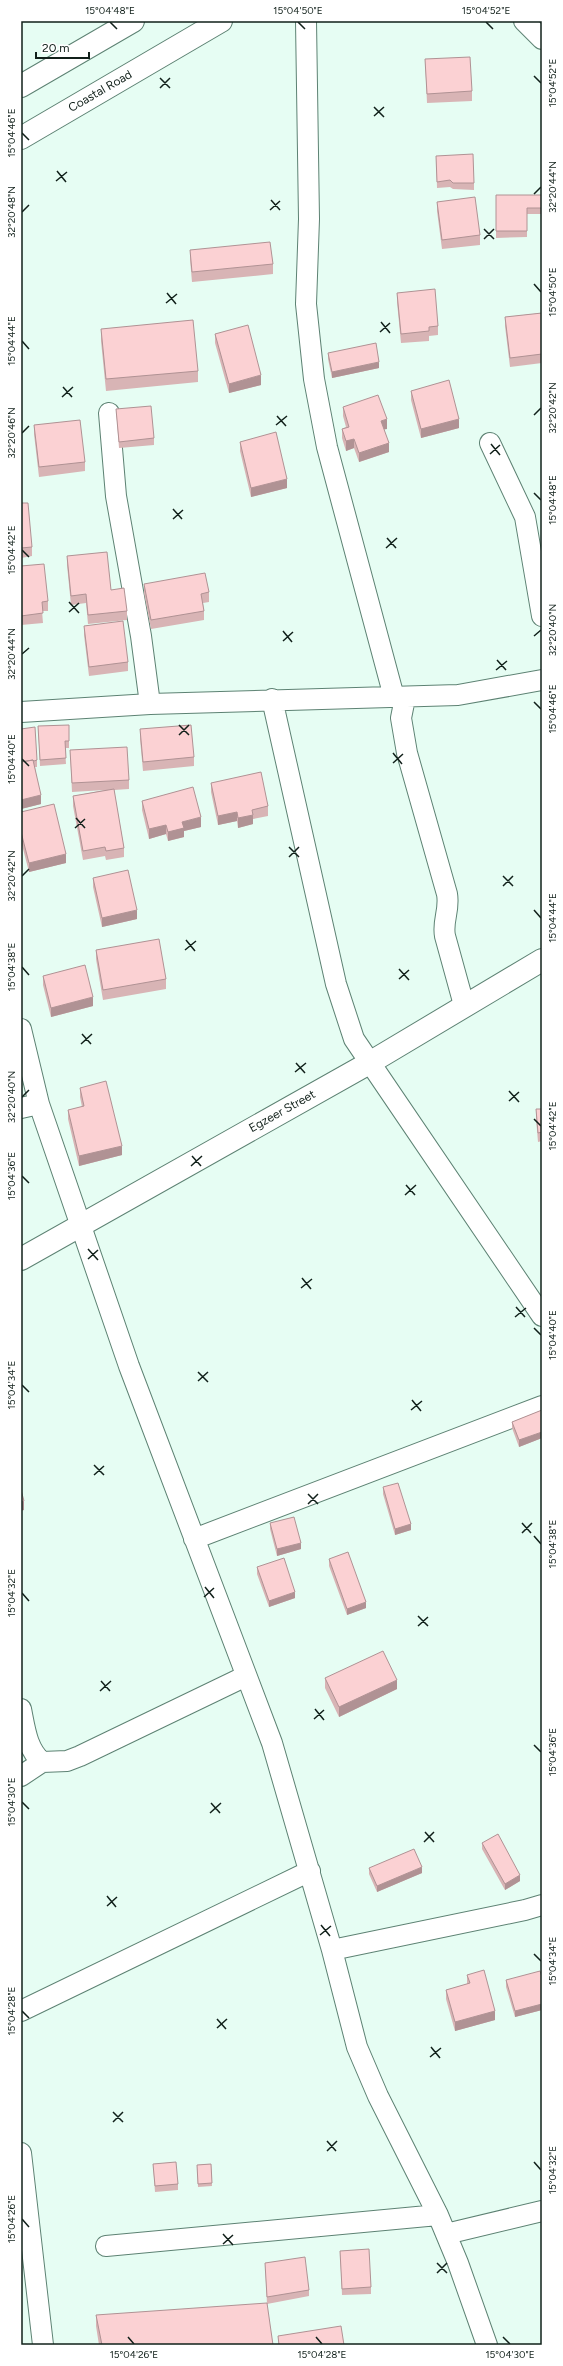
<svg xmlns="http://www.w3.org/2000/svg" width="563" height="2366" font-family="Figtree,sans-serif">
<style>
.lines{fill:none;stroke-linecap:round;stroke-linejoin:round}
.minor-casing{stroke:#5d8273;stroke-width:22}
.tertiary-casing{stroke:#5d8273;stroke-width:24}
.trunk-casing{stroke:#5d8273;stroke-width:24}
.minor{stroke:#fff;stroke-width:20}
.tertiary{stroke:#fff;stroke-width:22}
.trunk{stroke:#fff;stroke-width:22}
.wall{fill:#d8b4b5}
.shaded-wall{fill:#b09294}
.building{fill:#fbd1d3;stroke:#b09294}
.ticks{fill:none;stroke:#11201a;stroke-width:1.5}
.labels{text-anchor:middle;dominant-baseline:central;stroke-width:3;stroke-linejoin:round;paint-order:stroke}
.street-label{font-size:12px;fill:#11201a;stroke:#fff}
.neatline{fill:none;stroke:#11201a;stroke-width:1.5}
.ticks-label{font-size:10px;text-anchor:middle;fill:#11201a}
</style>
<rect width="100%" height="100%" fill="#e6fdf3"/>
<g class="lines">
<!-- minor casing -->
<g class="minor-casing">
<path id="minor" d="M306,21L309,219L306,304L314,379L327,447L394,697
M524,21L542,39
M109,413L116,496L141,636L150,704
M490,443L525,517L542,616
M405,698L401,718L407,753L447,894C450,910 442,921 445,936L464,1005
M272,699L336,984L354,1039L542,1316
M21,712L150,704L458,695L542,680
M21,1029L39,1104L129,1366L272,1743L332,1950L357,2047L378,2096L438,2215L458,2263L487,2345
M21,1108L39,1104
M194,1539L542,1406
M21,1709C25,1729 27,1749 42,1762L67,1761L80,1756L246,1676
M21,1776L42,1762
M332,1950L525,1910L542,1905
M21,2011L310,1871
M21,2153L43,2345
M446,2234L542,2211
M106,2246L438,2215"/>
</g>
<!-- tertiary casing -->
<g class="tertiary-casing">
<path id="tertiary" d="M21,1259L371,1062L542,960"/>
</g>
<!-- trunk casing -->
<g class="trunk-casing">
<path id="trunk" d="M21,86L133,21
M21,138L221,21"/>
</g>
<!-- minor -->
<use href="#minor" class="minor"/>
<!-- tertiary -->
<use href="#tertiary" class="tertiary"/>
<!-- trunk -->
<use href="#trunk" class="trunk"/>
</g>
<!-- wall -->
<path class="wall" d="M425,59L472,91V101L427,103Z
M436,156L474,183V190L453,189L450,187L437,188Z
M496,195H542V214H527V237L496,238Z
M437,202L480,235V245L442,249L437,211Z
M190,250L273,264V274L192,282L190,259Z
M397,293L438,326V335L429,336V341L401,343L397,302Z
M542,313V363L510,367L505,326V317Z
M101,329L198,371V382L106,391L101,341Z
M215,334L261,385L229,393L215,343Z
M328,353L379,368L332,378L328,359Z
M411,391L459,428L421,438L411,400Z
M343,407L387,429H384L389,452L359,462L354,448L346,451L342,438V429L346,427L343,416Z
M116,409L154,438V445L119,448Z
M34,425L85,462V471L39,477L34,434Z
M240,442L287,488L251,497L240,451Z
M21,503L32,547V556L21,558Z
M67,556L111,590L127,611V620L88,624L86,603L71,605L67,565Z
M21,566L48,601V611H42L43,623L21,625Z
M144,584L209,592V602L203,603L204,611V620L151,629L144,593Z
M84,626L128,662V671L89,676L84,635Z
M38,726L69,741V748H65L66,764L40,766Z
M21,729L37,760V767H35L41,804L21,809Z
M140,729L194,757V766L143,771L140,739Z
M70,750L129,780V789L114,790L124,848V857L106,860L105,856L83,860L73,806V796L105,790L72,792Z
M211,783L268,806V816L253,819V824L238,828L237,821L218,825L211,792Z
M142,801L201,827L184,831V837L168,841L166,834L149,839L142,810Z
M21,812L66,863L29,872L21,841Z
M93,878L137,919L102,927L93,887Z
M96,950L166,979V989L103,1000L96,959Z
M43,976L93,1006L51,1017L43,985Z
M80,1088L122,1155L79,1166L68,1119V1110L82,1107L80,1097Z
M536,1109H542V1141L538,1142L536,1118Z
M542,1410V1438L519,1447L512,1428V1422Z
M383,1487L411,1530L395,1535L383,1494Z
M270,1523L301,1549L277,1556L270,1529Z
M329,1559L366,1608L347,1615L329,1566Z
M257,1567L295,1598L269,1607L257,1574Z
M325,1678L397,1689L339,1717L325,1688Z
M482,1843L520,1881L505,1890L482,1849Z
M369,1868L422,1873L377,1892L369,1874Z
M467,1975L495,2020L455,2031L446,1999V1990L467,1984Z
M542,1977V2010L515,2017L506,1987V1980Z
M153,2164L178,2184V2190L155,2192Z
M211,2164L212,2186L198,2187L197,2165Z
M340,2251L371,2287V2294L342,2295Z
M265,2263L309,2290V2296L267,2304Z
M96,2315L273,2345H99L96,2326Z"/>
<!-- shaded-wall -->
<path class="shaded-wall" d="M379,362V368L332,378V372Z
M261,375V385L229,393V384Z
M387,419V429L381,430V421Z
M459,419V428L421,438V429Z
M354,439V448L346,451V441Z
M389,443V452L359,462V453Z
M287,479V488L251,497V488Z
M41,795V804L21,809V800Z
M237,812V821L218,825V816Z
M253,815V824L238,828V818Z
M201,817V827L184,831V837L168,841V832L182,822Z
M166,825V834L149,839V829Z
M66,854V863L29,872V863Z
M137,910V919L102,927V918Z
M93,997V1006L51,1017V1008Z
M122,1146V1155L79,1166V1156Z
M542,1432V1438L519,1447V1440Z
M24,1501V1510L21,1511V1502Z
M411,1524V1530L395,1535V1529Z
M301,1543V1549L277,1556V1549Z
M295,1592V1598L269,1607V1601Z
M366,1602V1608L347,1615V1609Z
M397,1680V1689L339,1717V1707Z
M422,1867V1873L377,1892V1886Z
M520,1875V1881L505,1890V1884Z
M542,2004V2010L515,2017V2011Z
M495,2011V2020L455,2031V2022Z"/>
<!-- building -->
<path class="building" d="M470,57L472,91L427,94L425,59Z
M473,154L474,183H453L450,180L437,182L436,156Z
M496,195H542V208H527V231H496Z
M475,197L480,235L442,240L437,202Z
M270,242L273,264L192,272L190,250Z
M435,289L438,326L429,327V331L401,334L397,293Z
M542,313V354L510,358L505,317Z
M193,320L198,371L106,379L101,329Z
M248,325L261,375L229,384L215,334Z
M376,343L379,362L332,372L328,353Z
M449,380L459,419L421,429L411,391Z
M378,395L387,419L381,421L389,443L359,453L354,439L346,441L342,429L349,427L343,407Z
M151,406L154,438L119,442L116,409Z
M80,420L85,462L39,467L34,425Z
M276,432L287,479L251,488L240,442Z
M21,503H28L32,547L21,548Z
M107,552L111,590L124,588L127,611L88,615L86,594L71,596L67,556Z
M44,564L48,601L42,602L43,613L21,616V566Z
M205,573L209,592L201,594L204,611L151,620L144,584Z
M123,621L128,662L89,667L84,626Z
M69,725V741H65L66,758L40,760L38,726Z
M191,725L194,757L143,762L140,729Z
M35,727L37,760L34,761L33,760L21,762V729Z
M127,747L129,780L72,783L70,750Z
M33,760L41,795L21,800V762Z
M261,772L268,806L252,810L253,815L238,818L237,812L218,816L211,783Z
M193,787L201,817L182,822L184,828L168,832L166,825L149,829L142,801Z
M114,789L124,848L106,851L105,847L83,851L73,796Z
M54,804L66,854L29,863L21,832V812Z
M128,870L137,910L102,918L93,878Z
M159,939L166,979L103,990L96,950Z
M85,965L93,997L51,1008L43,976Z
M106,1081L122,1146L79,1156L68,1110L84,1106L80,1088Z
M536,1109H542V1132L538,1133Z
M542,1410V1432L519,1440L512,1422Z
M398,1483L411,1524L395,1529L383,1487Z
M21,1490L24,1501L21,1502Z
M294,1517L301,1543L277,1549L270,1523Z
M348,1552L366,1602L347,1609L329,1559Z
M284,1558L295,1592L269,1601L257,1567Z
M383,1651L397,1680L339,1707L325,1678Z
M498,1834L520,1875L505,1884L482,1843Z
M414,1849L422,1867L377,1886L369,1868Z
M484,1970L495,2011L455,2022L446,1990L470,1983L467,1975Z
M540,1971L542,1977V2004L515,2011L506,1980Z
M176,2162L178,2184L155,2186L153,2164Z
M211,2164L212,2183L198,2184L197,2165Z
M369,2249L371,2287L342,2289L340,2251Z
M305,2257L309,2290L267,2297L265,2263Z
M267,2303L273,2345H102L96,2315Z
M341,2326L344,2345H279L278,2336Z"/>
<!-- ticks -->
<path class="ticks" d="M110,22L117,29M298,22L305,29M486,22L493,29M534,76L541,83M160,78L170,88M160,88L170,78M374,107L384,117M374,116L384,107M22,133L29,140M57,171L66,182M56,181L67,172M534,194L541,187M271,200L280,210M270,210L280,201M22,212L29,205M484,229L494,239M484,239L494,229M534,284L541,292M167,293L176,304M166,303L177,294M381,322L390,333M380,332L390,323M22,341L29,349M63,387L72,397M62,397L73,387M534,415L541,408M277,416L286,426M276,425L287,416M22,433L29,426M491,444L500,455M490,454L500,445M534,493L541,500M173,509L182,519M173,519L183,510M387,538L396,548M386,548L397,538M22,550L29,557M69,602L79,613M69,612L79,603M283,631L292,642M534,636L541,630M283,641L293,632M22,654L29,648M497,660L506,670M496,670L507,661M534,702L541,709M179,725L189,735M179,735L189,725M393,753L402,764M22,759L29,766M393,763L403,754M76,818L85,828M75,828L85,819M289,847L299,857M289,857L299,847M22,876L29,869M503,876L513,886M503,886L513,876M534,910L541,918M186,940L195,951M185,950L196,941M22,967L29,975M399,969L409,980M399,979L409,970M82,1034L91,1044M81,1044L92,1034M296,1063L305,1073M295,1072L306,1063M509,1091L519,1102M22,1097L29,1090M509,1101L519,1092M534,1119L541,1126M192,1156L201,1166M191,1166L202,1156M22,1176L29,1183M406,1185L415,1195M405,1195L416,1185M88,1249L98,1260M88,1259L98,1250M302,1278L311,1289M301,1288L312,1279M516,1307L525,1317M515,1317L526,1308M534,1328L541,1335M198,1372L208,1382M198,1381L208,1372M22,1385L29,1392M412,1400L421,1411M411,1410L422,1401M94,1465L104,1475M94,1475L104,1466M308,1494L318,1504M308,1504L318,1494M522,1523L531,1533M522,1533L532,1523M534,1536L541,1544M205,1587L214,1598M22,1593L29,1601M204,1597L214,1588M418,1616L428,1626M418,1626L428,1617M101,1681L110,1691M100,1691L111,1681M315,1709L324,1720M314,1719L324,1710M534,1745L541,1752M22,1802L29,1809M211,1803L220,1813M210,1813L221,1803M425,1832L434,1842M424,1842L434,1832M107,1896L116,1907M107,1906L117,1897M321,1925L330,1936M320,1935L331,1926M534,1954L541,1961M22,2011L29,2018M217,2019L226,2029M217,2028L227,2019M431,2047L440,2058M430,2057L441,2048M113,2112L123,2122M113,2122L123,2112M327,2141L336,2151M327,2151L337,2141M534,2162L541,2170M22,2219L29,2227M223,2234L233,2245M223,2244L233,2235M437,2263L447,2273M437,2273L447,2263M128,2337L134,2344M316,2337L322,2344M503,2337L510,2344"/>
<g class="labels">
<!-- street labels -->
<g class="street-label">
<text transform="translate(100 91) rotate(-30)">Coastal Road</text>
<text transform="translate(282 1111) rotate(-29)">Egzeer Street</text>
</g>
</g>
<!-- border -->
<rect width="563" height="2366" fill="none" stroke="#ffffff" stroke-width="44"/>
<!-- scale -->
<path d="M36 52v6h53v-6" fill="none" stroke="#11201a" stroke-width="2"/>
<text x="42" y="52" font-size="12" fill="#11201a" stroke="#ffffff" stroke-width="3" paint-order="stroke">20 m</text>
<rect x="22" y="22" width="519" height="2322" class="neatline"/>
<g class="ticks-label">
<text x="110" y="14">15°04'48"E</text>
<text x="298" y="14">15°04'50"E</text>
<text x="486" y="14">15°04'52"E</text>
<text transform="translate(552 83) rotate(-90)" y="4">15°04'52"E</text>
<text transform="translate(11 133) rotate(-90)" y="4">15°04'46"E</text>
<text transform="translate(552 187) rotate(-90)" y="4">32°20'44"N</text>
<text transform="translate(11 212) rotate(-90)" y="4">32°20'48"N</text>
<text transform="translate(552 292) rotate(-90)" y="4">15°04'50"E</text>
<text transform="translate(11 341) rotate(-90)" y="4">15°04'44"E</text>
<text transform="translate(552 408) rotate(-90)" y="4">32°20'42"N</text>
<text transform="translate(11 433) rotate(-90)" y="4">32°20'46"N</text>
<text transform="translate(552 500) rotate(-90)" y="4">15°04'48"E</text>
<text transform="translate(11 550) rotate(-90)" y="4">15°04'42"E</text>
<text transform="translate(552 630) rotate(-90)" y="4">32°20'40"N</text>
<text transform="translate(11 654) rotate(-90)" y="4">32°20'44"N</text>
<text transform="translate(552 709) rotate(-90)" y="4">15°04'46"E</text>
<text transform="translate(11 759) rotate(-90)" y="4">15°04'40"E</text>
<text transform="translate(11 876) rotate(-90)" y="4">32°20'42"N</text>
<text transform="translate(552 918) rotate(-90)" y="4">15°04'44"E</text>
<text transform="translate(11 967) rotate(-90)" y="4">15°04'38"E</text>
<text transform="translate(11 1097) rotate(-90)" y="4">32°20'40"N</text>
<text transform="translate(552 1126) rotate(-90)" y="4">15°04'42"E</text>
<text transform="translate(11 1176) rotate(-90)" y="4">15°04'36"E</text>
<text transform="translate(552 1335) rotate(-90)" y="4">15°04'40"E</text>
<text transform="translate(11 1385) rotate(-90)" y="4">15°04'34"E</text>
<text transform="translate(552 1544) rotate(-90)" y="4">15°04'38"E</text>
<text transform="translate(11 1593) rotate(-90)" y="4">15°04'32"E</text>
<text transform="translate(552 1752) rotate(-90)" y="4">15°04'36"E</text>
<text transform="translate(11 1802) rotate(-90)" y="4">15°04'30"E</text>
<text transform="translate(552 1961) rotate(-90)" y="4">15°04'34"E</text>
<text transform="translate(11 2011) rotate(-90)" y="4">15°04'28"E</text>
<text transform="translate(552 2170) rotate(-90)" y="4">15°04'32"E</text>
<text transform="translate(11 2219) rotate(-90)" y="4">15°04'26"E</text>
<text x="134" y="2358">15°04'26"E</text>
<text x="322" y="2358">15°04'28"E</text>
<text x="510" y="2358">15°04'30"E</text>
</g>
</svg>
